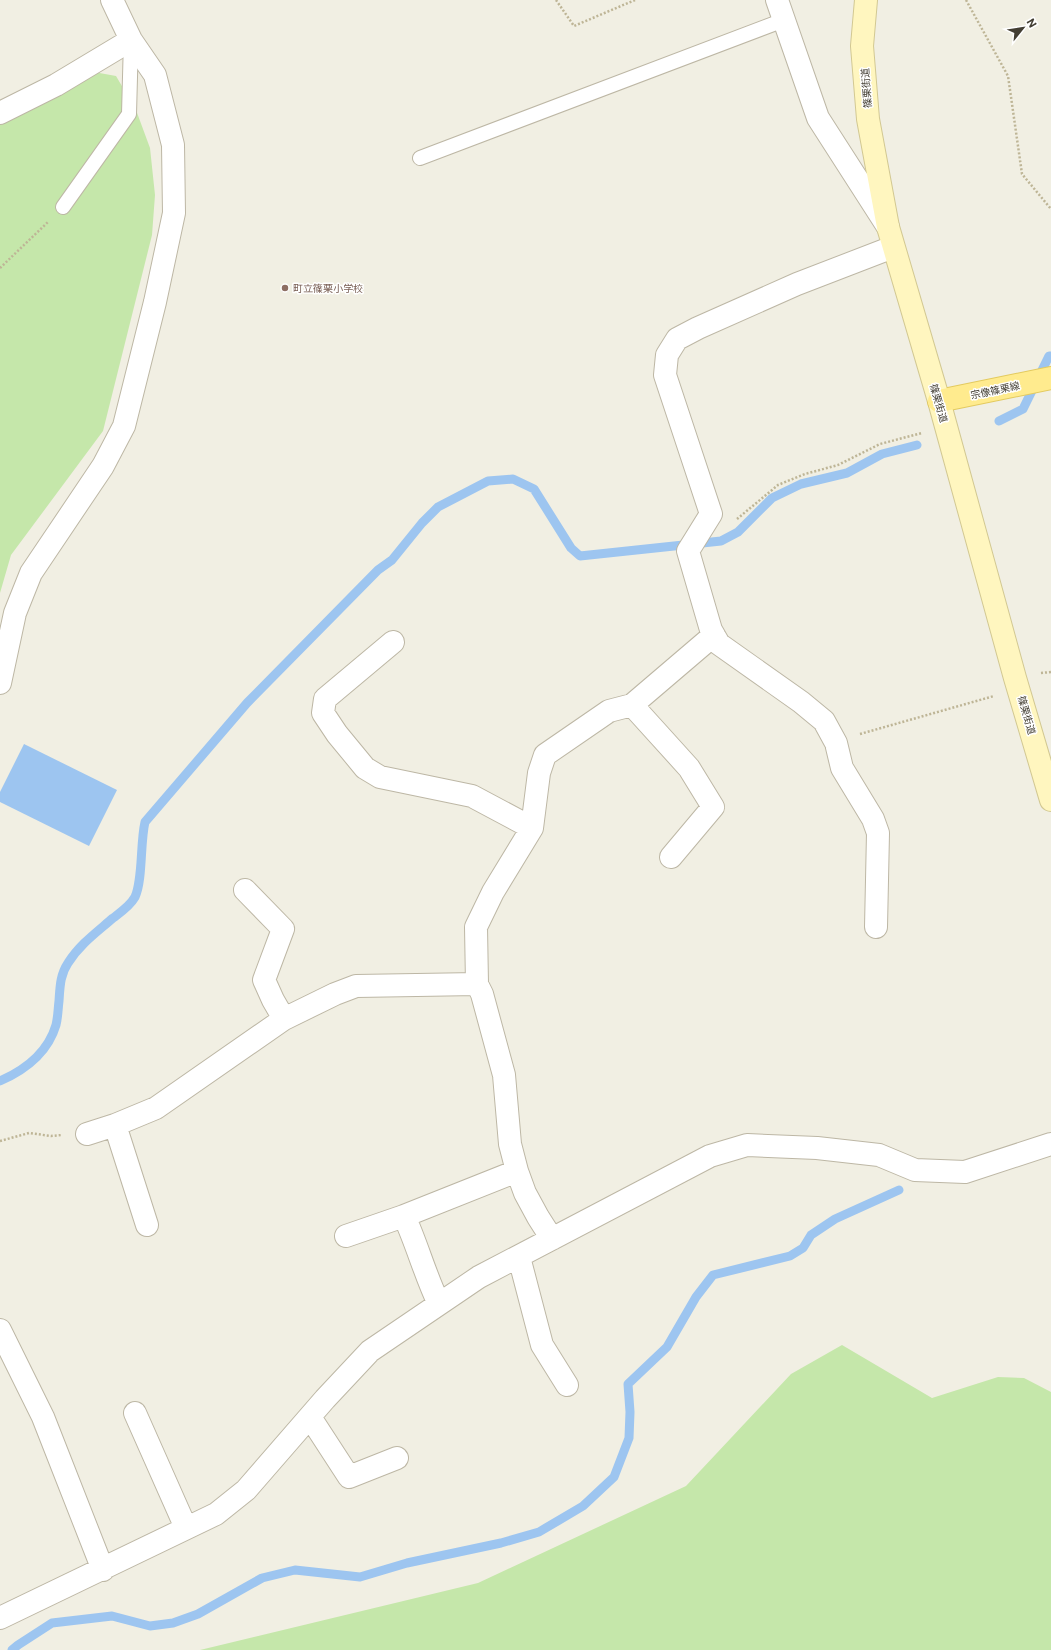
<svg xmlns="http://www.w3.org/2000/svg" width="1051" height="1650" font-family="Commissioner,'Noto Sans JP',sans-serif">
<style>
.green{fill:#c5e7aa}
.water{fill:#9dc5f0}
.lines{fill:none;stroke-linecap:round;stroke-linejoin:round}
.stream{stroke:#9dc5f0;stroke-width:9}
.service-casing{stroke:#bdb7a5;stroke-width:16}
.minor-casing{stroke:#bdb7a5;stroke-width:24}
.secondary-casing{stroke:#d2c892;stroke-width:24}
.primary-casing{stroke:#e3ca5f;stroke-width:24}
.path{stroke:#beb596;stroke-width:2.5;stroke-dasharray:2 2;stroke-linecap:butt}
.service{stroke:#fff;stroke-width:14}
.minor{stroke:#fff;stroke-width:22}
.secondary{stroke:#fff6bf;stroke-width:22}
.primary{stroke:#ffeb8e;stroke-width:22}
.education-dot{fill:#8d6e63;stroke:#fff;stroke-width:1.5}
.labels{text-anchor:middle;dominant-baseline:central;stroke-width:3;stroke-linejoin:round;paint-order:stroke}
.street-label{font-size:10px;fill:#433e33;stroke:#fff}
.education-label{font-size:10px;fill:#785e54;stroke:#fff;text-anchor:start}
</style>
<rect width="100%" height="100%" fill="#f1efe3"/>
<!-- green -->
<path class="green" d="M94,72L116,76L136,110L150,148L155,195L152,235L103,431L11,555L0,593V120Z
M842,1345L932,1398L998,1377L1024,1378L1051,1392V1650H200L478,1583L686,1486L791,1374Z"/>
<!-- water -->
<path class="water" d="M24,744L117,790L89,846L0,802V792Z"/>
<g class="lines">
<!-- stream -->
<path class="stream" d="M999,421L1023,409L1049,356H1051
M0,1081C25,1070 48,1052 56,1025C58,1017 58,1009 59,1001C60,987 60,975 68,963C80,944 97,932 113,918C121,912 130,906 135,897C143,880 140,843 145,822L247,703L378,570L392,560L422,523L438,507L488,481L513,479L534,489L571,548L580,556L721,541L738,532L772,498L801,484L847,473L882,454L917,445
M12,1650L18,1645L52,1623L112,1616L150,1626L173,1623L198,1614L262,1578L295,1570L360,1577L407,1563L501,1543L539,1532L583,1506L614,1477L629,1438L630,1412L628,1384L667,1347L696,1297L713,1275L790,1256L803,1248L811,1235L835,1219L899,1190"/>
<!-- service casing -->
<g class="service-casing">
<path id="service" d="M420,158L784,20
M63,207L129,114L131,40"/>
</g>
<!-- minor casing -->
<g class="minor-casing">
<path id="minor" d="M777,0L818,118L888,227
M0,113L56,85L131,40
M393,642L325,699L323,713L337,734L365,768L380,777L472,796L532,828
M0,683L15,613L31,573L103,466L124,426L155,302L174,213L173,145L155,75L131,40L112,0
M671,857L713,807L689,768L632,705L714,635
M245,890L283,929L264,980L273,1000L284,1019
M876,927L878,833L873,819L842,768L836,743L824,721L801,702L719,644L711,630L688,551L711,514L665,375L667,355L677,339L698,328L797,284L893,247
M477,984L476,927L493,892L532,828L539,773L545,755L609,711L632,705
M87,1134L115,1125
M147,1225L115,1125L156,1108L284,1019L335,994L356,986L477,984L482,994L504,1075L510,1144L517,1171L525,1193L538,1217L552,1239
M346,1236L404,1216
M519,1257L542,1345L567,1385
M439,1304C425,1275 417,1244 404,1216L517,1171
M0,1330L43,1417L103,1570
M135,1413L186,1528
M310,1417L349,1477L397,1458
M0,1618L216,1514L246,1490L325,1399L370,1351L479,1277L710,1156L747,1145L817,1148L879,1155L915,1170L965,1172L1051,1144"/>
</g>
<!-- secondary casing -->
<g class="secondary-casing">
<path id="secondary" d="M866,0L862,46L868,119L888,227L939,401L1015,678L1051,800"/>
</g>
<!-- primary casing -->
<g class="primary-casing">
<path id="primary" d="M939,401L1051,378"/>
</g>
<!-- path -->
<path class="path" d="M556,0L574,26L635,0
M966,0L1008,76L1022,174L1051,209
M0,268L48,222
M737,519L778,485L805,474L838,465L880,444L922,433
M1041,673L1051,672
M860,734L994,696
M0,1141L29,1133L51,1136L62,1135"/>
<!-- service -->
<use href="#service" class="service"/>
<!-- minor -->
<use href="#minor" class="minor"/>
<!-- secondary -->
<use href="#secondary" class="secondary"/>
<!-- primary -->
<use href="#primary" class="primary"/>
</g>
<!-- markers -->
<circle class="education-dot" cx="285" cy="288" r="4"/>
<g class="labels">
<!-- street labels -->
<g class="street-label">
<text transform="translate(866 88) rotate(-94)">篠栗街道</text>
<text transform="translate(995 390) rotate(-12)">宗像篠栗線</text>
<text transform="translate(939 403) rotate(74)">篠栗街道</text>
<text transform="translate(1027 715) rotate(74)">篠栗街道</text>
</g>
<!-- education labels -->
<g class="education-label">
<text x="293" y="288">町立篠栗小学校</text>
</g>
</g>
<!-- north arrow -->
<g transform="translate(1023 28) rotate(60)" stroke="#ffffff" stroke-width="3" paint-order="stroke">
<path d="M0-3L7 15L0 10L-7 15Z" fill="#433e33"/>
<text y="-6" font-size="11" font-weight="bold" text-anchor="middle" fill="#433e33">N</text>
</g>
</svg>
